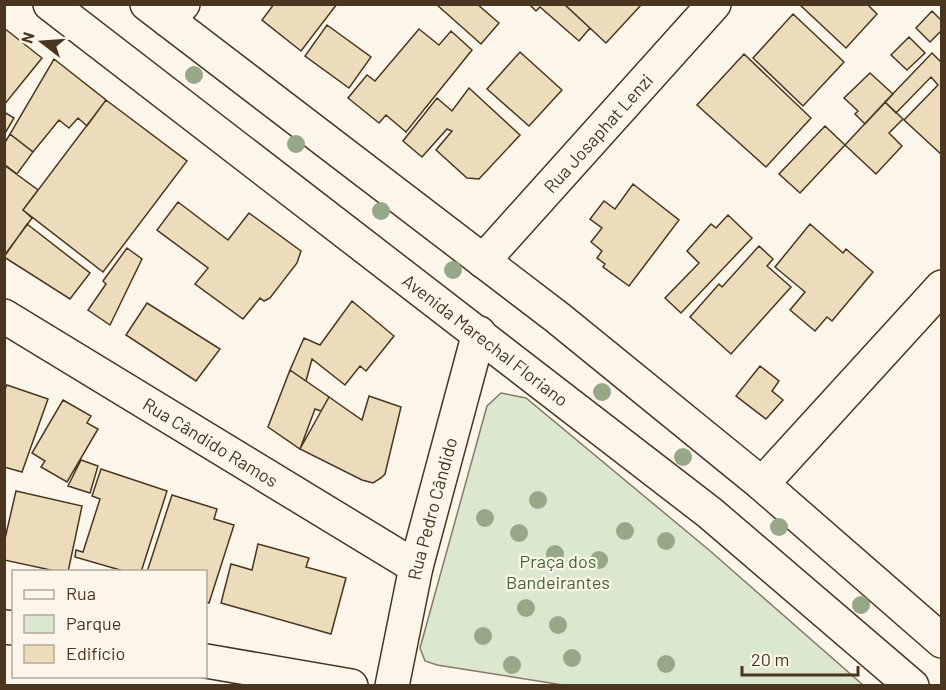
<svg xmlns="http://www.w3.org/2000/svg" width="946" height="690" font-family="Barlow,sans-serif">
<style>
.green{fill:#dce7d0;stroke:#887966;stroke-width:1.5}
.building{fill:#ecdcbc;stroke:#4a3520;stroke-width:1.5}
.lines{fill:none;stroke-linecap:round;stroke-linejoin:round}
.minor-casing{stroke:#4a3520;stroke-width:36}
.tertiary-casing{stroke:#4a3520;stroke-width:36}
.secondary-casing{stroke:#4a3520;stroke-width:36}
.minor{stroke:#fbf6e9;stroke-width:33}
.tertiary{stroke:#fbf6e9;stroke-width:33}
.secondary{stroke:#fbf6e9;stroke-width:33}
.tree{fill:#96a887}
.labels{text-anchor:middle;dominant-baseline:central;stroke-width:4.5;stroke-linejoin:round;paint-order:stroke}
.street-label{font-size:18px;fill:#4a3520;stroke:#fbf6e9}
.park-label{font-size:18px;fill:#436837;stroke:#fbf6e9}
</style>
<rect width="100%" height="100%" fill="#fbf6e9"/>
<!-- green -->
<path class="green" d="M501,393L526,398L709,550L863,685H563L437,665L425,661L420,648L487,406Z"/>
<!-- building -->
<path class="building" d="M274,4H337L301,51L262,20Z
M436,4H477L499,23L481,44Z
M529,4H564L590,28L579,41L540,7L536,11Z
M564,4H642L606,43Z
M799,4H867L877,14L846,48Z
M932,11L942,21V30L930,42L916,28Z
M793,14L844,62L803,106L753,58Z
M327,25L371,57L349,88L305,56Z
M4,28L42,58L4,105Z
M419,29L439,45L451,31L472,50L406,132L386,115L379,123L348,98L367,75L375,81Z
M909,37L925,53L907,70L891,55Z
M520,52L562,90L529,126L487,89Z
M932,53L942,63V155L904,120L938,85L931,77L896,113L885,102Z
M744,54L811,118L766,167L697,105Z
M54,59L106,100L87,126L78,118L69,128L59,120L33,152L10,134Z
M870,73L893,94L865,124L855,114L858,111L844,98Z
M469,88L520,135L479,179L467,178L436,150L452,131L447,129L422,157L403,141L437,98L452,111Z
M106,100L187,161L103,272L23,210Z
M885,102L903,119L889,133L902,146L876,174L845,145Z
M4,112L14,118L4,135Z
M825,126L845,145L800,193L779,174Z
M10,134L33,152L17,174L4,164V144Z
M4,165L38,190L23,210L32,218L4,256Z
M633,184L679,220L629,286L603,267L605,264L597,258L602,251L591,242L602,228L590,219L604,201L615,209Z
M178,202L228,240L249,213L301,251L297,263L270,298L264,301L260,298L243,319L195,284L208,268L157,230Z
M728,215L752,238L681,313L665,298L699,263L687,251L711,224L716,228Z
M27,224L90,273L70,299L4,257Z
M810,224L843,253L846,249L873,272L832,321L827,317L815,331L790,310L805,292L775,267Z
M759,246L773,259L767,266L791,287L731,354L690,317L719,284L722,287Z
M127,248L142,259L110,325L88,310L106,284L103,281Z
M352,301L394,336L366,371L360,366L345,385L312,359L306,381L290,370L304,338L320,345Z
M147,303L220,349L196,381L126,335Z
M760,366L779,381L772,391L783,400L766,419L736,396Z
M290,370L329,397L321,411L315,409L300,449L268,427Z
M7,385L48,399L22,472L4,467V391Z
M369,396L401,407L385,474L381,478L373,483L362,480L300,449L329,397L362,420Z
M63,400L91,416L87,423L98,429L67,482L41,467L45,461L32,453Z
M81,460L98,466L90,493L68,486Z
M101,469L167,491L141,572H127L75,557L76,550L83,552L100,499L92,496Z
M16,491L82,506L68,572H60L4,560V543Z
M172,495L217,509L214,519L234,525L209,603L206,602V572H147Z
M258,544L309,558L306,567L346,578L331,634L221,603L231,564L252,570Z"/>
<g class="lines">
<!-- minor casing -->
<g class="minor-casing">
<g id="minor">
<path d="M168,20L183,4"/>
<path id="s1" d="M483,261L714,4"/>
<path d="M762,484L942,287"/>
</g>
</g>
<!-- tertiary casing -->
<g class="tertiary-casing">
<g id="tertiary">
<path id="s2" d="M4,316L416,567"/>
<path d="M4,627L14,628"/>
<path d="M206,661L351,686"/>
<path id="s3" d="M392,686L416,567L479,333"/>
</g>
</g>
<!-- secondary casing -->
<g class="secondary-casing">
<g id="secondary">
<path id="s4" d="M50,4L710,513L912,686"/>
<path d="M147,4L558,318L762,484L942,641"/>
</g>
</g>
<!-- minor -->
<use href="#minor" class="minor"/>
<!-- tertiary -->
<use href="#tertiary" class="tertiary"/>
<!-- secondary -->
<use href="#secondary" class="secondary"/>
</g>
<!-- trees -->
<g class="tree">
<circle cx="194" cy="75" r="9"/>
<circle cx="296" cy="144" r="9"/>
<circle cx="381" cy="211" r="9"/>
<circle cx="453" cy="270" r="9"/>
<circle cx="602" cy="392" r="9"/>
<circle cx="683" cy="457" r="9"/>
<circle cx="538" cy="500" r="9"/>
<circle cx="485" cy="518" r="9"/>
<circle cx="779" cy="527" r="9"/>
<circle cx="625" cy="531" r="9"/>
<circle cx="519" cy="533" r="9"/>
<circle cx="666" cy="541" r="9"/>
<circle cx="555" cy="554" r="9"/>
<circle cx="599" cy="560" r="9"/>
<circle cx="861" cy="605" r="9"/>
<circle cx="526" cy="608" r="9"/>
<circle cx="558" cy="625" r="9"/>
<circle cx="483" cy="636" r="9"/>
<circle cx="572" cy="658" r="9"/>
<circle cx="666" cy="664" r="9"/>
<circle cx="512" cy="665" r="9"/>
</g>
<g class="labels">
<!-- street labels -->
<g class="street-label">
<text stroke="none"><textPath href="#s1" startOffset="172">Rua Josaphat Lenzi</textPath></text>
<text stroke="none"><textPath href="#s4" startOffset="550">Avenida Marechal Floriano</textPath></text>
<text stroke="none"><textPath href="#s2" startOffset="242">Rua Cândido Ramos</textPath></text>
<text stroke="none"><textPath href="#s3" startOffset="182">Rua Pedro Cândido</textPath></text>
</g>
<!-- park labels -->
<g class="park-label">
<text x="558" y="561">Praça dos<tspan x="558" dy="21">Bandeirantes</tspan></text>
</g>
</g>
<!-- border -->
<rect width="946" height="690" fill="none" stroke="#4a3520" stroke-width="12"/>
<!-- legend -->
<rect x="12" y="570" width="195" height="108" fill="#fbf6e9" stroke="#b4a999" stroke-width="1.5"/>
<rect x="24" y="590" width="30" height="9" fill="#fbf6e9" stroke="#b4a999" stroke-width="1.5"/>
<text x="66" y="600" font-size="18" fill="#4a3520">Rua</text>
<rect x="24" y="615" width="30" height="18" fill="#dce7d0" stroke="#b4a999" stroke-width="1.5"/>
<text x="66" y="630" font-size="18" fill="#4a3520">Parque</text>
<rect x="24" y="645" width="30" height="18" fill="#ecdcbc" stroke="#b4a999" stroke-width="1.5"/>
<text x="66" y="660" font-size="18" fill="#4a3520">Edifício</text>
<!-- north arrow -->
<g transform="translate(42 42) rotate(287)" stroke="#fbf6e9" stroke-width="4.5" paint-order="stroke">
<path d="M0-4.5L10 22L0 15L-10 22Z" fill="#4a3520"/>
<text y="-9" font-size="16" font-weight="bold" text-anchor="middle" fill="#4a3520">N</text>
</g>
<!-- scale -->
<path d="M742 666v9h116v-9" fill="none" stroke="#4a3520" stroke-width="3"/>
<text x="751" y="666" font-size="18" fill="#4a3520" stroke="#fbf6e9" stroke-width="4.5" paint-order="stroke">20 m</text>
</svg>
